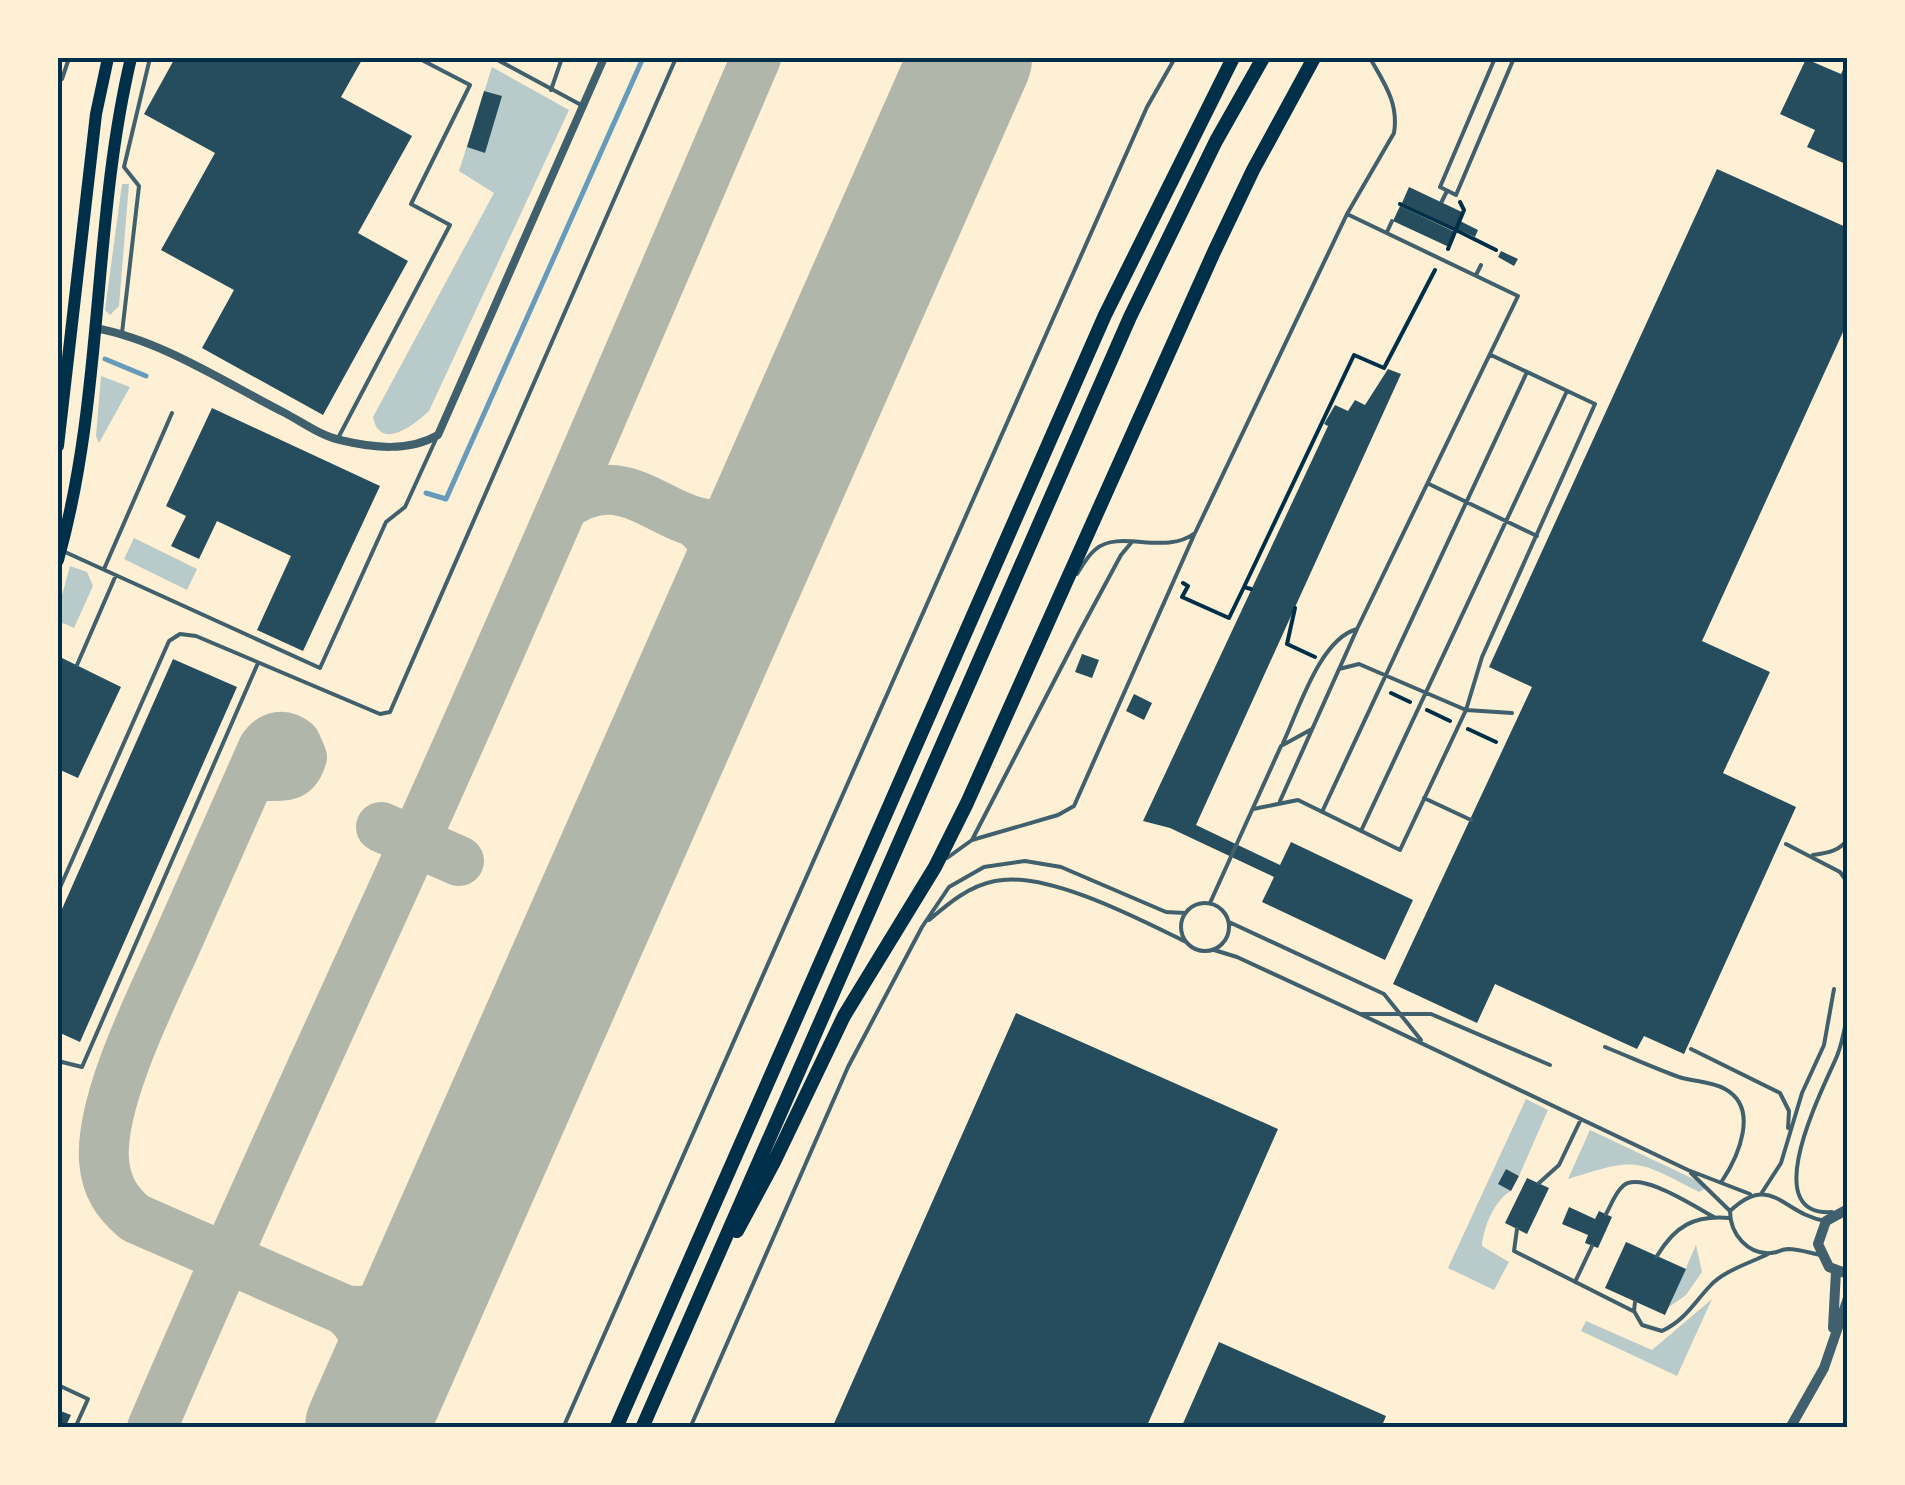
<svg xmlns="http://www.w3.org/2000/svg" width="1905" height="1485" font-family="'Fira Sans Condensed',sans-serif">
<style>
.green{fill:#b9caca}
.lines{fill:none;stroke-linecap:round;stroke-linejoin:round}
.stream{stroke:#669bbc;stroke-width:5}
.taxiway{stroke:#b1b6ab;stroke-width:50}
.runway{stroke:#b1b6ab;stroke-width:122}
.building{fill:#264d5e}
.path{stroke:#003049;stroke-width:4}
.service{stroke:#3f606c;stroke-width:4}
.minor{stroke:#3f606c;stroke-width:8}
.tertiary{stroke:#3f606c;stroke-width:10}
.primary{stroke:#003049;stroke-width:12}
.motorway{stroke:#003049;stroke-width:14}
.neatline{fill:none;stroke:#003049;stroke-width:4}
</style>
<rect width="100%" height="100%" fill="#fdf0d5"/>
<!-- green -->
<path class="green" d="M492,67L569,110L429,411C414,425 380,452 373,417L494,193L459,171Z
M122,184H129L119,306L110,315L105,310Z
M101,376L130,387L99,443L96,436Z
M134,538L197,569L187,590L124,559Z
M70,566L87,572L93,586L74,628L63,623L58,635V610Z
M1526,1099L1548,1110L1519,1176L1506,1169L1499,1184L1511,1191C1495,1199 1483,1228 1482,1246L1509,1262L1494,1290L1448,1268Z
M1590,1130L1698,1181L1706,1188L1699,1192C1635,1159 1638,1157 1568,1179Z
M1696,1245L1702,1272L1686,1295L1669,1307Z
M1712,1299L1677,1376L1581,1331L1586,1321L1652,1350Z"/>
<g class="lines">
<!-- stream -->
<path class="stream" d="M105,359L146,376
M426,493L446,499L643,58"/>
<!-- taxiway -->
<path class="taxiway" d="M563,506C639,451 677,557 748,513C763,504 775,488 787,474
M695,522C729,551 725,582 722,622
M245,789C264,760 291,794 302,757L296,743C284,733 272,735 263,748C233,816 203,883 173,951C149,1004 100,1102 104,1160C106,1186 116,1202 135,1218L345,1310C372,1335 376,1362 379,1398
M381,827L459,861
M345,1310C389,1316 413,1293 440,1262
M152,1428C236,1230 327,1036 415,841C532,581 644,319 756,58"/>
<!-- runway -->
<path class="runway" d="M366,1428L971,58"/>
</g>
<!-- building -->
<path class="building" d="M175,58H363L341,97L412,136L358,233L408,261L323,415L202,348L234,290L161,250L215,153L144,114Z
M1806,59L1841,74L1848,59V165L1807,147L1815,130L1780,114Z
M484,91L502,96L485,153L467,147Z
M1717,169L1848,228V321L1702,641L1770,672L1723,773L1796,807L1684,1054L1644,1036L1637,1049L1495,984L1477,1023L1393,984L1532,687L1489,667Z
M1409,187L1464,213L1460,221L1478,230L1475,237L1402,203Z
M1400,206L1455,232L1449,247L1393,221Z
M1501,251L1518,259L1514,266L1498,257Z
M1388,369L1401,374L1196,825L1280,865L1291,842L1413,900L1385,960L1262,902L1274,877L1170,828L1143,821L1328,426L1324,424L1335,405L1348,411L1355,400L1365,405Z
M212,408L380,486L303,651L257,630L291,556L217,521L199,559L171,546L186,516L166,506Z
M1082,654L1099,660L1092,678L1075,672Z
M58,656L121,687L78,778L58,769Z
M173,659L237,687L80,1042L58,1032V918Z
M1134,694L1152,703L1144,720L1126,711Z
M1016,1013L1278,1129L1146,1428H832Z
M1506,1169L1519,1176L1511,1191L1498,1184Z
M1527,1178L1549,1188L1527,1234L1505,1223Z
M1569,1207L1595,1219L1599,1211L1612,1217L1598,1248L1585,1243L1588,1235L1562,1224Z
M1626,1242L1686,1269L1665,1315L1605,1288Z
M1219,1342L1386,1416L1381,1428H1181Z
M58,1410L71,1415L65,1428H58Z"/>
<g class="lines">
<!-- path -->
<path class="path" d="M58,110L60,90
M1400,204L1454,229
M1458,231L1496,250
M1448,249L1464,210L1460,202
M1183,583L1188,586L1182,597L1229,618L1244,587L1251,589
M1244,587L1354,355L1384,368L1435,270
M1295,608L1287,644L1315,657
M1391,693L1410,702
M1427,710L1450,721
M1468,729L1496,742"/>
<!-- service -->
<path class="service" d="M494,58L583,106
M1495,58L1440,187L1456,195L1514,58
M62,79L69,58
M551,90L562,58
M1442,201L1447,191
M1387,232L1392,221
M1476,275L1481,265
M122,333L139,186L124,167L150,58
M337,440L450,225L411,204L470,85L418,58
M1429,484L1537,536
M65,552L320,668L386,522L405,507L436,439
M104,569L172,413
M1077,574C1082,566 1088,555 1096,549C1120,529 1165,556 1195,533L1347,214L1394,133C1399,103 1384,83 1370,58
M77,665L116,575
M1339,669L1359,664L1466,710L1512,713
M1283,743C1299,709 1320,639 1357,629
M1424,798L1471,820
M1280,801L1357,629L1518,296L1347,214
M1253,809L1298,800L1400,850L1466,710L1482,657L1595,404L1491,355
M1322,812L1527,372
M1361,831L1567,391
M972,840L1058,815L1074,806L1194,535
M1786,844L1840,872L1848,883
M1813,855C1827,853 1841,851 1848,838
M947,858L972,840L1080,631L1121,555L1131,543
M58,892L169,641L180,634L196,636L380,714L390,712L676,58
M1181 927a24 24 0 1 1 48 0a24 24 0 1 1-48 0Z
M1210,903L1281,746L1312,729
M929,920C949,903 969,886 995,881C1046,870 1139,919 1186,942
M1229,922L1384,994L1421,1040
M1214,950L1237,957L1360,1014H1431L1550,1065
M1360,1014L1688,1170L1750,1194
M1605,1047C1630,1057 1654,1068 1679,1077C1694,1082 1711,1081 1725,1089C1760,1108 1738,1157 1722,1181
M1691,1049L1780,1093L1789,1111L1788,1128
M58,1061L82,1067L258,663
M1691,1173L1730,1211
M1539,1183L1559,1165L1581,1119
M1761,1194L1781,1163L1802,1093L1824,1045L1834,989
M1832,1212C1755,1217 1825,1085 1837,1056C1843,1041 1845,1026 1848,1011
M1606,1214C1611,1205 1615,1193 1623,1186C1640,1170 1695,1207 1714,1217
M1517,1229L1514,1251L1633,1311
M1820,1255C1810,1253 1799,1249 1788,1249C1777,1250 1782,1252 1771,1253C1748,1255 1730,1234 1730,1211C1772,1171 1783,1215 1826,1221
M1657,1256C1675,1226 1694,1215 1729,1218
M1575,1282L1592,1246
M1635,1302L1634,1311L1642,1325L1662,1331C1685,1320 1693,1304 1710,1286C1723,1271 1750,1263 1768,1254
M58,1385L88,1399L75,1428
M563,1428L1052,321L1147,107L1175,58
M690,1428L848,1067L922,927L949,887L984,867L1025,861L1061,867L1166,912L1185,913"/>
<!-- minor -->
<path class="minor" d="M95,328C161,340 224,382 285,413C302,422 321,436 340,440C373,448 409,452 438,435L604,58"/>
<!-- tertiary -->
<path class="tertiary" d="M1848,1209L1826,1221L1818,1244L1829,1267L1848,1274
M1833,1328L1836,1271
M1790,1428L1824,1368L1848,1298"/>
<!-- primary -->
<path class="primary" d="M58,446L96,114L108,58
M58,560C104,397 92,222 131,58"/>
<!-- motorway -->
<path class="motorway" d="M737,1231L774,1162L844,1016L935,867L967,803L1214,252L1253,170L1314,58
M616,1428L1105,315L1233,58
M642,1428L1130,317L1216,141L1263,58"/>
</g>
<!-- border -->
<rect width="1905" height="1485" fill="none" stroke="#fdf0d5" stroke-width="120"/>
<rect x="60" y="60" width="1785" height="1365" class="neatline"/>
</svg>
